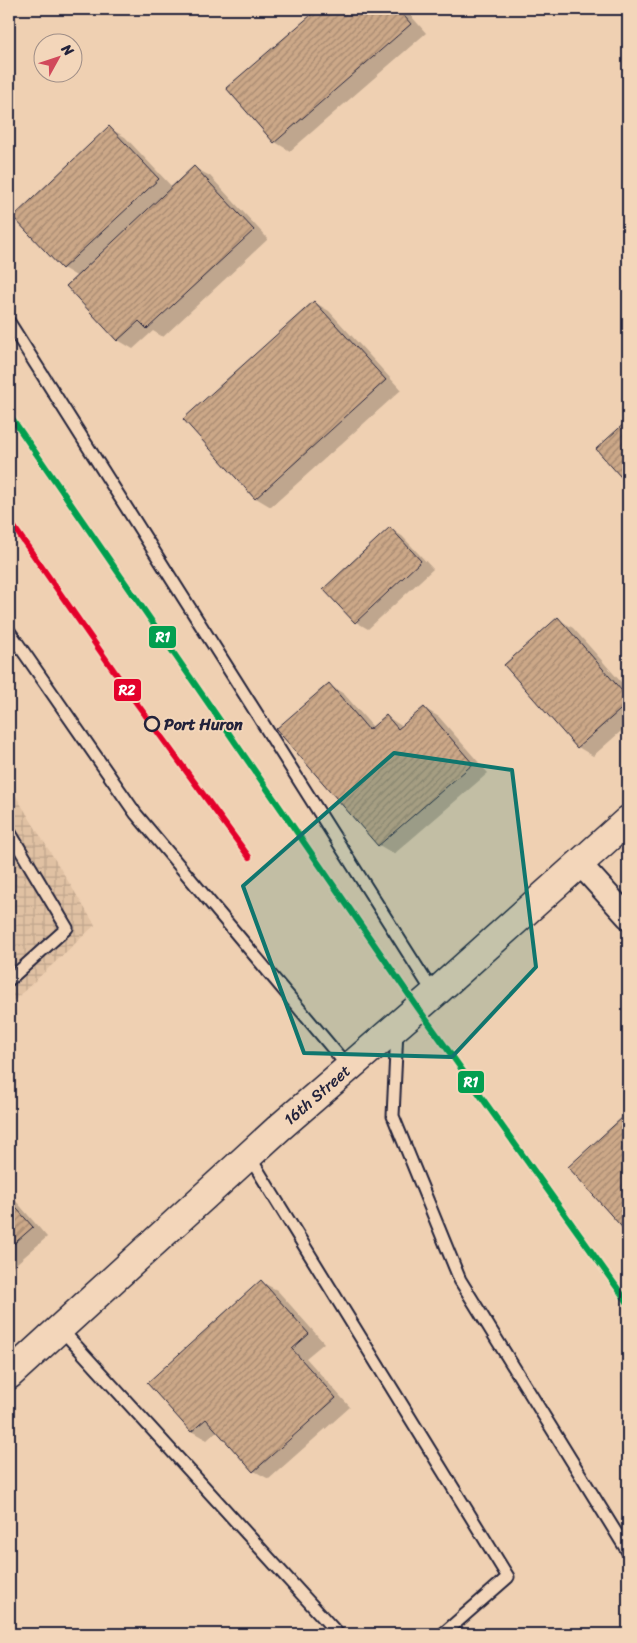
<svg xmlns="http://www.w3.org/2000/svg" width="637" height="1643" font-family="Sriracha,sans-serif">
<style>
.industrial{fill:url(#industrial-grid)}
.shadow{fill:#0003}
.building{fill:url(#building-hatch);stroke:#22223b}
.lines{fill:none;stroke-linecap:round;stroke-linejoin:round}
.lane-casing{stroke:#22223b;stroke-width:15}
.street-casing{stroke:#22223b;stroke-width:26}
.secondary-casing{stroke:#22223b;stroke-width:31}
.lane{stroke:#f3d6ba;stroke-width:11}
.street{stroke:#f3d6ba;stroke-width:22}
.secondary{stroke:#f3d6ba;stroke-width:28}
.rail{stroke:#22223b;stroke-width:4}
.rail-1-casing{stroke:#f3d6ba;stroke-width:10}
.rail-2-casing{stroke:#f3d6ba;stroke-width:10}
.rail-1{stroke:#029f50;stroke-width:6}
.rail-2{stroke:#e4002b;stroke-width:6}
.marked{fill:#0f766e;fill-opacity:0.2;stroke:#0f766e;stroke-width:4;stroke-linejoin:round}
.stop-dot{fill:#f3d6ba;stroke:#22223b;stroke-width:2.5}
.labels{text-anchor:middle;dominant-baseline:central;stroke-width:4;stroke-linejoin:round;paint-order:stroke}
.stop-label{font-size:16px;font-weight:bold;fill:#22223b;stroke:#f3d6ba;text-anchor:start}
.street-label{font-size:16px;fill:#22223b;stroke:#f3d6ba}
.line-badge{stroke:#f3d6ba;stroke-width:2}
.badge-label{font-size:14px;text-anchor:middle;font-weight:bold;fill:#fff}
</style>
<defs>
<pattern id="industrial-grid" width="8" height="8" patternUnits="userSpaceOnUse" patternTransform="scale(1.25)"><rect width="8" height="8" fill="#e0c1a3"/><path d="M0 4h8M4 0v8" fill="none" stroke="#c0a68d"/></pattern>
<pattern id="building-hatch" width="6" height="6" patternUnits="userSpaceOnUse" patternTransform="scale(1.25)"><rect width="6" height="6" fill="#cca888"/><path d="M-1 1l2-2M0 6l6-6M5 7l2-2" fill="none" stroke="#a58870"/></pattern>
</defs>
<rect width="100%" height="100%" fill="#efd0b2"/>
<filter id="ink" filterUnits="userSpaceOnUse"><feTurbulence type="fractalNoise" baseFrequency=".02" numOctaves="2"/><feDisplacementMap in="SourceGraphic" scale="10" xChannelSelector="R" yChannelSelector="G"/><feConvolveMatrix kernelMatrix="1 2 1 2 8 2 1 2 1" color-interpolation-filters="sRGB"/></filter>
<g filter="url(#ink)">
<!-- industrial -->
<path class="industrial" d="M9,785L95,925L9,1005Z"/>
<!-- shadow -->
<path class="shadow" d="M320,9H405L426,33L290,151L275,142L228,88Z
M109,128L125,137L173,188L195,168L210,176L268,239L163,337L153,331L133,349L118,340L67,286L78,277L63,268L15,217Z
M314,302L329,311L401,390L271,507L256,498Z
M628,422V483L598,449Z
M390,529L402,536L433,569L368,629L356,622Z
M558,619L573,628L628,690V725L593,756L578,747Z
M329,685L344,694L373,727L386,716L403,727L424,708L439,717L488,773L394,854L379,845Z
M623,1119L628,1122V1232L570,1167Z
M9,1193L47,1237L9,1270Z
M261,1282L277,1290L324,1343L306,1358L350,1407L269,1479L254,1471L218,1430L207,1440L191,1431Z"/>
<!-- building -->
<path class="building" d="M318,9H398L411,24L274,143L226,88Z
M109,126L159,179L62,269L13,217Z
M194,166L254,230L147,329L139,321L117,341L66,286Z
M314,301L386,380L255,499L183,419Z
M628,420V485L596,449Z
M390,527L421,561L355,623L323,589Z
M558,617L628,698V703L577,748L504,665Z
M329,683L369,730L386,715L398,729L424,707L473,764L378,846L276,729Z
M623,1117L628,1123V1234L568,1167Z
M9,1200L33,1227L9,1248Z
M261,1280L309,1334L292,1349L336,1398L253,1472L206,1419L191,1432L147,1383Z"/>
<g class="lines">
<!-- lane casing -->
<g class="lane-casing">
<path id="lane" d="M9,322L434,994
M9,631L136,814L349,1068
M9,831L67,928L9,980
M397,1030L393,1116L460,1280L628,1552
M249,1156L508,1577L443,1634
M60,1328L338,1634"/>
</g>
<!-- street casing -->
<g class="street-casing">
<path id="street" d="M580,864L628,917"/>
</g>
<!-- secondary casing -->
<g class="secondary-casing">
<path id="secondary" d="M9,1375L279,1128L434,994L628,820"/>
</g>
<!-- lane -->
<use href="#lane" class="lane"/>
<!-- street -->
<use href="#street" class="street"/>
<!-- secondary -->
<use href="#secondary" class="secondary"/>
<!-- rail -->
<path class="rail" d="M9,414L418,1008L628,1303
M9,520L135,701L249,857"/>
<!-- rail-1 casing -->
<g class="rail-1-casing">
<path id="rail-1" d="M9,414L418,1008L628,1303"/>
</g>
<!-- rail-2 casing -->
<g class="rail-2-casing">
<path id="rail-2" d="M9,520L135,701L249,857"/>
</g>
<!-- rail-1 -->
<use href="#rail-1" class="rail-1"/>
<!-- rail-2 -->
<use href="#rail-2" class="rail-2"/>
</g>
</g>
<!-- marked area -->
<path class="marked" d="M394,753L512,770L536,967L452,1057L304,1053L243,886Z"/>
<!-- markers -->
<circle class="stop-dot" cx="152" cy="724" r="7"/>
<g class="labels">
<!-- stop labels -->
<g class="stop-label">
<text x="164" y="724">Port Huron</text>
</g>
<!-- street labels -->
<g class="street-label">
<text transform="translate(317 1095) rotate(-41)">16th Street</text>
</g>
</g>
<g class="line-badge">
<rect x="148" y="625" width="29" height="24" rx="5" fill="#029f50"/>
<rect x="113" y="678" width="29" height="24" rx="5" fill="#e4002b"/>
<rect x="457" y="1070" width="28" height="24" rx="5" fill="#029f50"/>
</g>
<g class="badge-label">
<text x="163" y="642">R1</text>
<text x="127" y="695">R2</text>
<text x="471" y="1087">R1</text>
</g>
<!-- margin -->
<rect width="637" height="1643" fill="none" stroke="#f3d6ba" stroke-width="30"/>
<rect x="15" y="15" width="607" height="1613" fill="none" stroke="#22223b" stroke-width="2" filter="url(#ink)"/>
<!-- north arrow -->
<g transform="translate(58 58) rotate(50)"><circle r="24" fill="#f3d6ba" stroke="#9f8e87"/>
<path d="M0-4L9 19L0 12L-9 19Z" fill="#d1495b"/>
<text y="-8" font-size="14" font-weight="bold" text-anchor="middle" fill="#22223b">N</text>
</g>
</svg>
